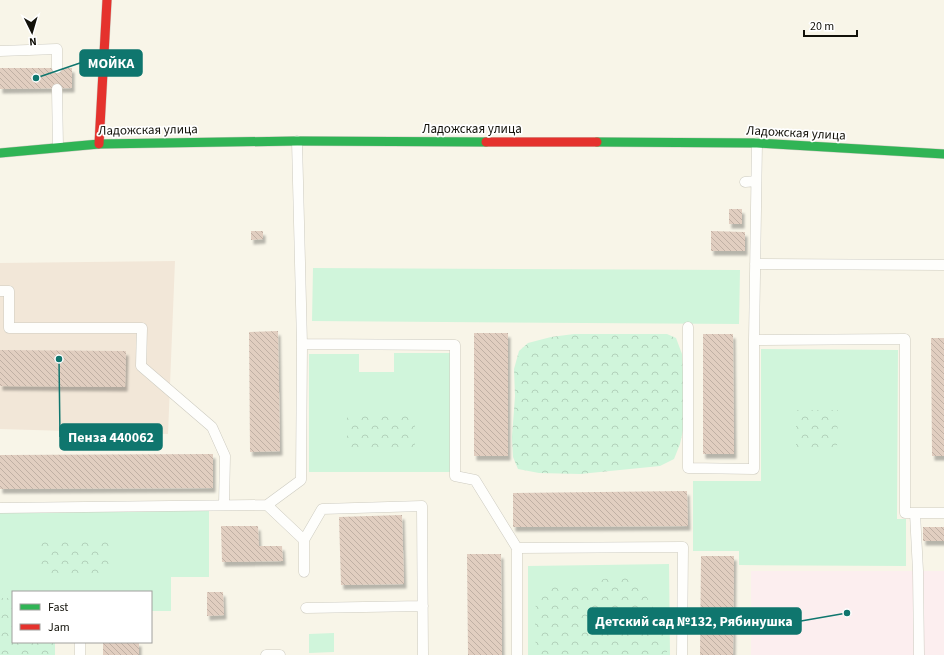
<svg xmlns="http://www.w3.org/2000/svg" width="944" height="655" font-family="'Source Sans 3',sans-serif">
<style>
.commercial{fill:#f2e7d8}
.education{fill:#fceeef}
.grass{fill:#d0f5db}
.forest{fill:url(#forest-crowns)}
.building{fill:url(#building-back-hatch);filter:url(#shadow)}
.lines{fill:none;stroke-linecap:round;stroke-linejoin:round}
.lane-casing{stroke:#cdcbc0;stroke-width:11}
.fast-casing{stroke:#cdcbc0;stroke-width:10}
.jam-casing{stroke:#cdcbc0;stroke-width:10}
.lane{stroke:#fefefc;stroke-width:10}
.fast{stroke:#30b455;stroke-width:9}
.jam{stroke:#e5322d;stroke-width:9}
.labels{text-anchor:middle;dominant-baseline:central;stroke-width:3.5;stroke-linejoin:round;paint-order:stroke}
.street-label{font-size:13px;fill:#121109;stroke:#fff}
.leader{fill:none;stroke:#0f766e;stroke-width:1.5}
.callout-dot{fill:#0f766e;stroke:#fff;stroke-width:1.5}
.callout{fill:#0f766e;stroke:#0f766e;stroke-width:1.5}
.callout-label{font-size:14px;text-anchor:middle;font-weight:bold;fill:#fff}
</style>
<defs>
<pattern id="forest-crowns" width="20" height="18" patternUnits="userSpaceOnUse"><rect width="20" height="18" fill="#d0f5db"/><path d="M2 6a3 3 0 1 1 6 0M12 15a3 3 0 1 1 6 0" fill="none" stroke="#b2d1bb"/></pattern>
<pattern id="building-back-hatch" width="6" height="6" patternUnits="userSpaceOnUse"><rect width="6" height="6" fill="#e1cec0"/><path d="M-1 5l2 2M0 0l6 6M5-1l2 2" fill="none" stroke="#c0b0a4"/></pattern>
<filter id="shadow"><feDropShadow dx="2.5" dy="4.5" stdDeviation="1" flood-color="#0004"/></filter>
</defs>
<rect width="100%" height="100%" fill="#f8f5e8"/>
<!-- commercial -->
<path class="commercial" d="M175,261L168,434L0,429V263Z"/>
<!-- education -->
<path class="education" d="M751,571H944V655H751Z"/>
<!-- grass -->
<path class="grass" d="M313,268L740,270L739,324L312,321Z
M761,349L898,350L897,519H906V566L739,565V551H693V481H761Z
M394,353H450V472H309V354H359V372H394Z
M0,511H209V577H171V611H151V592H13V601H0Z
M669,564L670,655H528V566Z
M334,633V652L309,653V634Z"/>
<!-- forest -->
<path class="forest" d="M574,334H667L676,338L682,354L684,390V426L680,444L674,459L660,466L580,474L539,473L518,469L513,457L512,437L515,396L514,369L519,351L528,343L551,337Z
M796,410H838L837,449H796Z
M347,412L415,413V451H347Z
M41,541L111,542L110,565L100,575L41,574Z
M619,574L630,578L640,586L664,625L667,638V655H536L535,624L536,597L552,587L567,583L586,585Z
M0,598H13V642H55V655H0Z"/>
<!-- building -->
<path class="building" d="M0,68H72V88L0,89Z
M729,209H742V224H729Z
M251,231H263V239L251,240Z
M711,231L745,232V251H711Z
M278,331L280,451L250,452L249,332Z
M474,333H508V456H474Z
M703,334H733L734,454H703Z
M931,338H944V456H932Z
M0,350L126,351L125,387L0,386Z
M213,454V488L0,489V455Z
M687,491L688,526L513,527V493Z
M402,515L404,584L341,585L339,517Z
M221,526H258L259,546H282L283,561L222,562Z
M923,527H944V541H923Z
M467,554H501L502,655H468Z
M701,556H734L733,655H700Z
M207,592H223L224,615L207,616Z
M103,642H139V655H103Z"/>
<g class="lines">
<!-- lane casing -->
<g class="lane-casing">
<path id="lane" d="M0,51L57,49V68
M57,89L58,147
M745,182L756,181
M755,264L944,265
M0,291H9V328H142L141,366L212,427L225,456L224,505
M688,327V468L754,469V340L757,143
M754,340L905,339V513H944
M302,344L455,345V476L475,480L517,548V655
M267,505L304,540V572
M0,508L267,505L301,480L302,344L297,141
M915,513L918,571L919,655
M304,540L322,509L422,506L423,655
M517,548L683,547L682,655
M306,608L423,606
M80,642V655
M266,655H280"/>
</g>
<!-- fast casing -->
<g class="fast-casing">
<path id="fast" d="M597,142L757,143L944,154
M0,153L99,144L297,141L486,142"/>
</g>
<!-- jam casing -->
<g class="jam-casing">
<path id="jam" d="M486,142H597
M99,144L107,0"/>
</g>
<!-- lane -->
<use href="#lane" class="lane"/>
<!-- fast -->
<use href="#fast" class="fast"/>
<!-- jam -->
<use href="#jam" class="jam"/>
</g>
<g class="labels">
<!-- street labels -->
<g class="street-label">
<text x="472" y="129">Ладожская улица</text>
<text transform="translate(148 130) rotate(-1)">Ладожская улица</text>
<text transform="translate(796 133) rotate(3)">Ладожская улица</text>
</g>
</g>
<!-- callouts -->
<path class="leader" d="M36 78L80 63M59 359L60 437M847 613L801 621"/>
<g class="callout-dot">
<circle cx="36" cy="78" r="4"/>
<circle cx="59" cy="359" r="4"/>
<circle cx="847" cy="613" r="4"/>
</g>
<g class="callout">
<rect x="80" y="50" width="62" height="26" rx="4"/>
<rect x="60" y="424" width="102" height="26" rx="4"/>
<rect x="588" y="608" width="213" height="26" rx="4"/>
</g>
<g class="callout-label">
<text x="111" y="68">МОЙКА</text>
<text x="111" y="442">Пенза 440062</text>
<text x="694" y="626">Детский сад №132, Рябинушка</text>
</g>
<!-- legend -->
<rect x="12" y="591" width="140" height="52" fill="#ffffff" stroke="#a0a09d"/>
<rect x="20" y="604" width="20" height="6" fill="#30b455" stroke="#a0a09d"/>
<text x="48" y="611" font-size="12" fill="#121109">Fast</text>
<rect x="20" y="624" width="20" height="6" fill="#e5322d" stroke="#a0a09d"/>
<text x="48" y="631" font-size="12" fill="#121109">Jam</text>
<!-- north arrow -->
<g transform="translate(32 32) rotate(175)" stroke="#ffffff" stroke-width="3" paint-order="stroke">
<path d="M0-3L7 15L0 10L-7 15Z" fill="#121109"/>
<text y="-6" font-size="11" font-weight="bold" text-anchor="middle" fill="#121109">N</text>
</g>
<!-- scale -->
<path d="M804 30v6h53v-6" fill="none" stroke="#121109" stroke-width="2"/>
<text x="810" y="30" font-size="12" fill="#121109" stroke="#ffffff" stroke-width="3" paint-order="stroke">20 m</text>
</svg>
